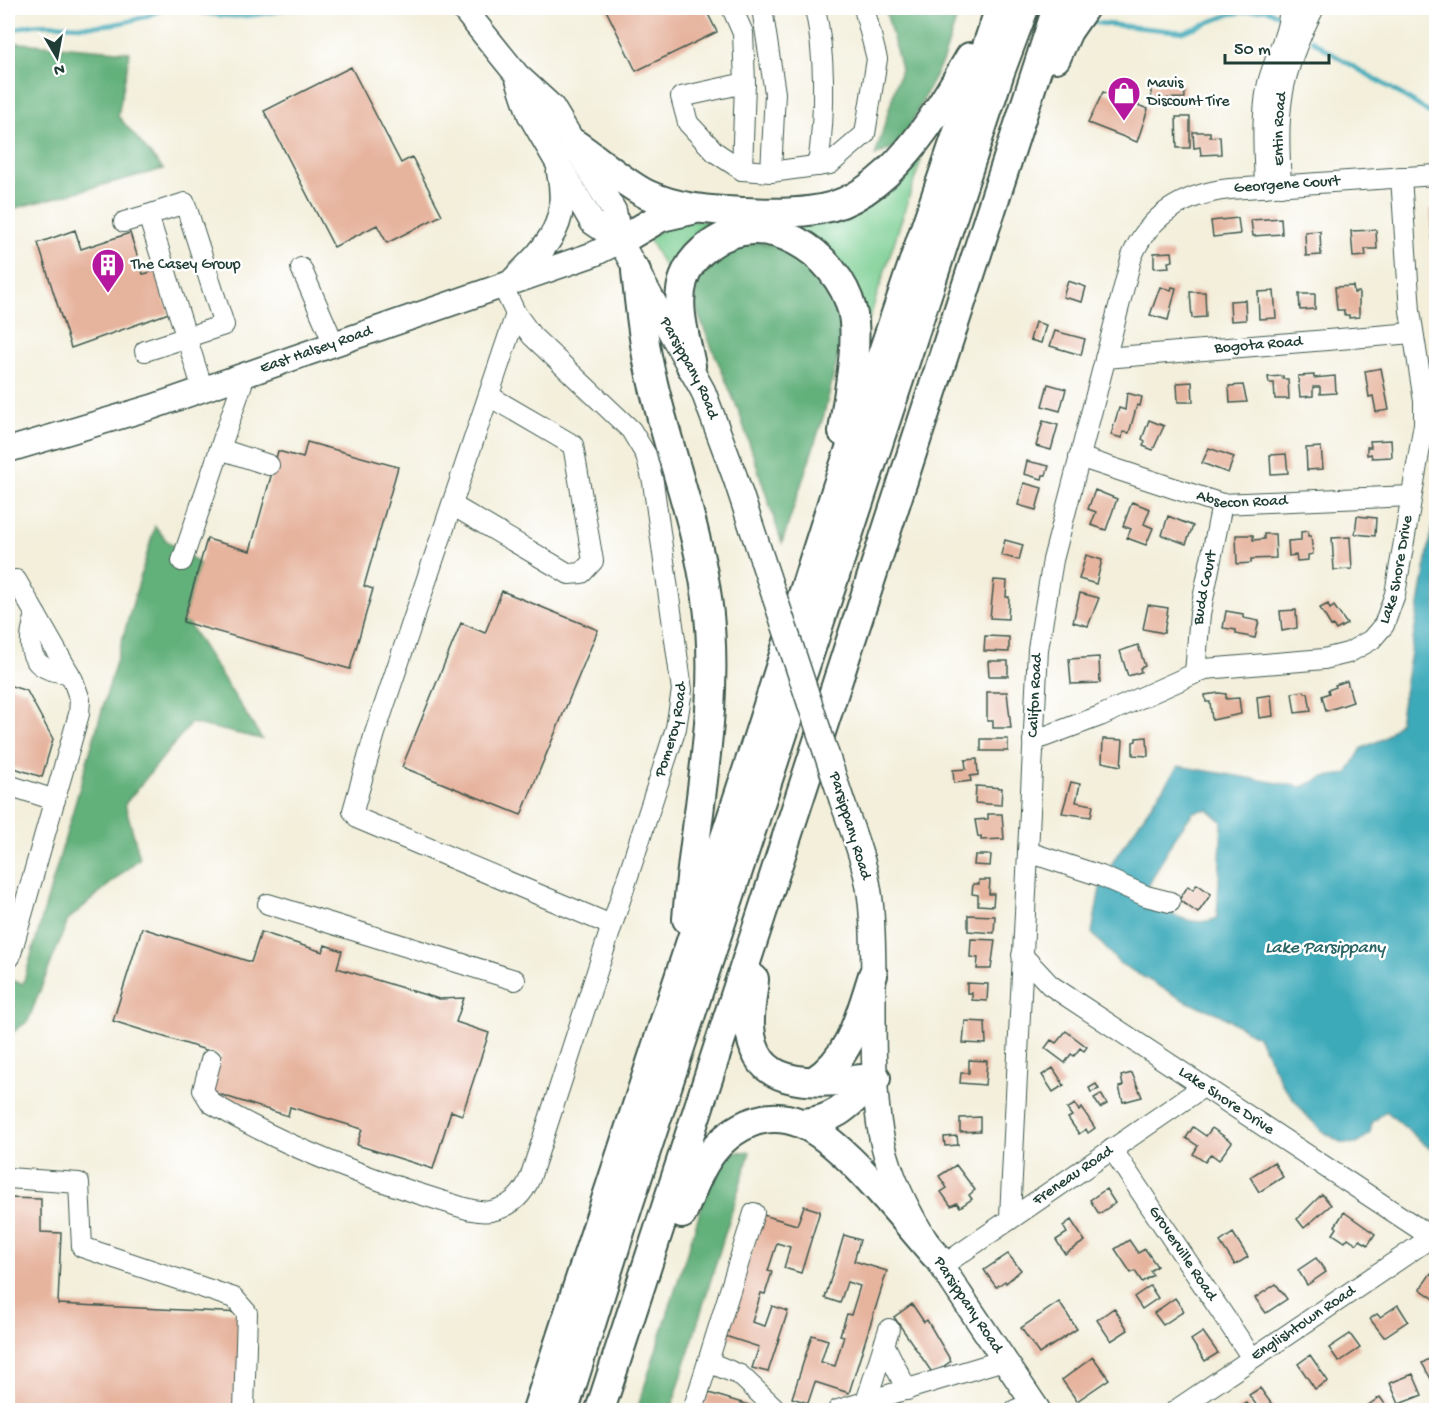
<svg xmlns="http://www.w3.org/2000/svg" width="1444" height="1418" font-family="'Gochi Hand',sans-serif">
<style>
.green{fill:#78cd90;stroke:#4c8562;stroke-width:1.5}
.forest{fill:#62b07a;stroke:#407657;stroke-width:1.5}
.water{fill:#3caaba;stroke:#2e7477;stroke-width:1.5;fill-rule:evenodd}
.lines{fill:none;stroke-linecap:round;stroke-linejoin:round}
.stream{stroke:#3caaba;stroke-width:4.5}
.building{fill:#e6b39d}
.minor-casing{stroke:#3f584d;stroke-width:22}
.major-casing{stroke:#3f584d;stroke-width:27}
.highway-casing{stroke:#3f584d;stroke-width:32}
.minor{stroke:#fff;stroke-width:20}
.major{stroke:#fff;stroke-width:24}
.highway{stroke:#fff;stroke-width:28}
.major-bridge-casing{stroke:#3f584d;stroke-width:27;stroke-linecap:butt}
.major-bridge{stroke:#fff;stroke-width:24}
.labels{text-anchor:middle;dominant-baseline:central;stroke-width:5;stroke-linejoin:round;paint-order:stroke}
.poi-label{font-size:16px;fill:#1f3d34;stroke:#fff;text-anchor:start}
.street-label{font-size:16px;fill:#1f3d34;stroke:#fff}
.water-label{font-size:18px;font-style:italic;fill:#296363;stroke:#fff}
</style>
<rect width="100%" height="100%" fill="#fff"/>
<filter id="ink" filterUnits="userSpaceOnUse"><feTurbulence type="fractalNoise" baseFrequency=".0167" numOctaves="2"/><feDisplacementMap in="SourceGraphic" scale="12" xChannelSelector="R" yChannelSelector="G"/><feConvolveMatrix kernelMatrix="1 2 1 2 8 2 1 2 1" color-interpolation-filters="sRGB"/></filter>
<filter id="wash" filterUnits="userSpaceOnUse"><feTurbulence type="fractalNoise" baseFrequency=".008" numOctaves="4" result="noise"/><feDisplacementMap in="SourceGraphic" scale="24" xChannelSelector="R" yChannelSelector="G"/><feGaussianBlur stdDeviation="1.35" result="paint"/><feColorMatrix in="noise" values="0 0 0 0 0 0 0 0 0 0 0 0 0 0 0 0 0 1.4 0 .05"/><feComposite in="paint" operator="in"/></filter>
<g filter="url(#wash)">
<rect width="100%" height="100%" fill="#f3efdb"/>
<!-- green -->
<path class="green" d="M917,156L921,160L865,332L673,282L648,237L681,221L803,220Z"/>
<!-- forest -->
<path class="forest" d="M885,8H960L943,60L901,144L875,156L901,69Z
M8,42L130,52L118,116L163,169L8,210Z
M759,243L793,252L837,296L844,345L838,357L824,415L782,543L739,412L699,317C689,289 701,258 731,248C739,245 750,245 759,243Z
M155,526L166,540L200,564L184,617L262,739L191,723L125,804L140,858L68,920L28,1021L8,1036V979L23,984Z
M721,1151L750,1152L671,1410H637L716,1161Z"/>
<!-- water -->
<path class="water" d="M1436,516V1154L1386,1111L1372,1123L1370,1133L1357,1144L1342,1143L1322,1131L1306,1115L1282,1084L1259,1038L1219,1014L1185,1001L1119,963L1092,933L1100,888L1115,858L1178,766L1302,787L1324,777L1347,774L1362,748L1383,739L1399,723L1432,528ZM1208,809L1222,822L1217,918C1193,930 1163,910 1142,898L1173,840L1193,812Z"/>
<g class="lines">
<!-- stream -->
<path class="stream" d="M183,8C223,19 249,19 290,8
M1087,22L1183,32L1231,14L1265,9L1279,15
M8,33C35,18 64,27 94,26C119,25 143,19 166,8
M1312,40C1352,69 1397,88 1436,118"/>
</g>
<g id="blocks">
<!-- building -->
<path class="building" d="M605,8H705L717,32L636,71Z
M351,67L401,163L412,157L442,215L387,243L377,225L334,247L264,111Z
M1150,84H1184L1185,98L1152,99Z
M1103,92L1148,109L1137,142L1088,123Z
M1176,117H1190V148H1177Z
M1193,132H1210V137L1220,136L1221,154L1201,155L1200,147L1194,148Z
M1430,208H1436V249H1433Z
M1238,218L1240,234L1213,237L1211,221Z
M1281,218L1282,234L1253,236L1251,220Z
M75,230L81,249L130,233L143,274L156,271L169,313L71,348L38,243Z
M1376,230L1377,249H1365L1366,256L1353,257L1351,231Z
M1320,231L1321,255L1306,256L1305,232Z
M1172,252L1173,261L1168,262L1169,267L1154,268V253Z
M1068,281L1086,287L1082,302L1063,297Z
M1353,286L1354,293L1359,292V317L1349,318V315H1344V310H1337L1335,287Z
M1160,287L1171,290L1172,287L1176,288L1168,320L1150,315Z
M1274,291L1276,318L1259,319L1258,292Z
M1190,292H1205L1206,317L1192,318Z
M1299,294H1315V309L1300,310Z
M1245,300L1246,320L1231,321L1230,301Z
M1035,322L1046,325L1041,343L1030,340Z
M1055,331L1085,339L1081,355L1050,346Z
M1381,368L1389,410L1376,412L1373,396L1369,397L1365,371Z
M1314,375V378L1335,376L1336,393L1320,394V387H1313V396L1300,397L1298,376Z
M1283,376V379H1288L1289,399H1275L1274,383H1269L1268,377Z
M1192,382L1193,402H1178L1177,383Z
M1048,384L1066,389L1060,411L1042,406Z
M1243,385L1247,402L1230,403L1229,386Z
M1127,393L1142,397L1140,406L1137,405L1129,433L1123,432L1122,438L1111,435L1119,408L1125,410Z
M1149,420L1164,426L1153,450L1143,446L1145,441L1142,439Z
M1043,421L1058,425L1051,450L1036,446Z
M1391,440L1392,457L1372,458L1371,454L1367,455V447H1371L1370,441Z
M307,442L398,467L364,586L373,589L350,669L183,622L207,539L250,551L278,451L303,458Z
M1321,447L1323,469L1307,470L1306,448Z
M1209,448L1234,457L1228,473L1202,463Z
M1286,454L1288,473L1271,474L1270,455Z
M1027,461L1049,466L1046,475H1043L1042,479L1024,474Z
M1024,483L1042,488L1036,510L1018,505Z
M1095,490L1117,499L1106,530L1091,525L1096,512L1088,509Z
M1132,502L1150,509L1144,524L1153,528L1146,545L1127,538L1131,529L1123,526Z
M1168,516L1193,526L1186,544L1162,535Z
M1357,516L1376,518L1375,536L1355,534Z
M1308,531V536H1311L1313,554L1308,555V560L1297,561L1296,555L1289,556L1288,541L1301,540V532Z
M1264,534H1275L1276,558L1251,559V563L1237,564L1236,535H1253V540L1264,539Z
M1350,537L1352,569L1334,570L1332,538Z
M1005,540L1023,545L1019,560L1001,555Z
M1086,555L1102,560L1096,584L1079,579Z
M994,580L1007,581L1006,597H1009L1008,619L990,618Z
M502,591L598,630L521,815L402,767L461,623L485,633Z
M1080,593L1099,598L1088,626L1073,622Z
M1328,604L1330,609L1334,606L1347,624L1336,630L1333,625L1331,626L1320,608Z
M1148,605L1168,608L1164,633L1143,629Z
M1296,610L1297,628L1282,631L1280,611Z
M1226,611L1243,614V618L1259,621L1255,638L1236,634V630L1223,628Z
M985,636L1009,637V652L984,651Z
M1138,645L1145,666L1140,668L1141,672L1128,676L1120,651Z
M1099,657L1100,683L1071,684L1069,659Z
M988,661H1008V676H989Z
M1347,681L1353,702L1326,711L1322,696L1329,693L1328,690L1336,687L1335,685Z
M8,685L27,691L53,739L42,777L8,766Z
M1304,691L1305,693H1308L1311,711L1295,713L1292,693Z
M987,692H1007L1011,728H993V721H987Z
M1219,693L1226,694V699L1239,698L1241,714L1212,720L1210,702H1206L1205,695Z
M1271,695L1273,716L1259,718L1257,697Z
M1147,737L1148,756L1133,755V742L1136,741V738Z
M981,739H1008V751H981Z
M1103,739L1123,740L1121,766L1102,762Z
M977,759L978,775L970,776L971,781L954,783L953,770L966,769L965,760Z
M1071,782L1080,784L1076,802L1093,805L1091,817L1062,813Z
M976,786L1002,788L1001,805L975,803Z
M988,814H1002L1004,839L981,840V836L978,837L975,820L988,819Z
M975,855H991L990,866L974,865Z
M979,880H990L989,894H994L993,906L978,905V895L972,894L973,884H979Z
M1197,884L1211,894L1198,913L1179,900L1188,886L1193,890Z
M968,915L995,916L994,933L968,931Z
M142,928L251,962L261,932L323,952L325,945L342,951L337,968L439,999L464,998L456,1022L489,1033L462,1115L451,1111L433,1169L357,1145L362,1129L290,1107L288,1116L209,1091L222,1055L113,1021Z
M971,939L995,940L991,969H977L978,958L970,957Z
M967,983L988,984L987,1001L972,1000V993H967Z
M965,1021L985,1022L986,1044L963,1043Z
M1066,1031L1087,1047L1084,1051L1080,1048L1074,1056L1071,1054L1065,1063L1045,1048L1051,1040L1056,1043Z
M969,1060L987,1061L985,1085L960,1083L961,1073H969Z
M1053,1068L1064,1085L1053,1092L1042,1075Z
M1132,1073L1142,1097L1123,1102L1119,1087L1123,1086L1121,1076Z
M1096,1084L1099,1089L1091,1092L1089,1088Z
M1101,1094L1107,1104L1100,1108L1094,1098Z
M1075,1104L1079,1111L1082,1108L1095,1128L1088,1133L1086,1129L1079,1134L1068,1118L1072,1116L1067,1109Z
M980,1117V1131L960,1132V1118Z
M1193,1127L1206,1136L1212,1128L1232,1142L1219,1160L1211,1154L1205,1162L1193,1154L1198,1146L1186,1138Z
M957,1136L958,1145L945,1146L944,1137Z
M1274,1162L1283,1177L1259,1192L1250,1177Z
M956,1165L975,1190L969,1195L972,1199L960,1207L957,1203L951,1206L941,1192L947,1188L939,1176Z
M1106,1189L1115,1203L1099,1214L1090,1200Z
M1322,1194L1331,1205L1304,1228L1297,1219Z
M8,1198L41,1199V1232L61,1233L58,1304L243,1313L239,1410H8Z
M804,1206L820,1211L801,1273L784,1268L790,1247L777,1243L768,1271L772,1272L765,1294L761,1293L752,1322L765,1326L772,1306L788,1311L768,1372L752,1368L759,1347L725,1336L763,1215L797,1225Z
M1344,1212L1375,1234L1368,1245L1360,1240L1357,1244L1348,1238L1345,1242L1333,1234L1337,1228L1335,1226Z
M1071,1220L1085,1241L1065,1254L1056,1240L1067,1233L1063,1226Z
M1233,1233L1248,1257L1235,1265L1220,1242Z
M844,1235L860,1240L854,1261L887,1271L849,1393L815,1382L808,1403L792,1398L812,1335L828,1340L821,1362L835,1366L844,1336L840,1335L847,1314L851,1315L860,1286L847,1282L840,1303L825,1298Z
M1129,1240L1138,1253L1145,1249L1157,1266L1150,1271L1153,1275L1142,1282L1135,1271L1131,1273L1115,1249Z
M1008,1254L1021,1270L1006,1283L1005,1281L996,1287L984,1270Z
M1316,1258L1326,1272L1307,1285L1298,1270Z
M1431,1273L1436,1277V1300L1420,1289Z
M1276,1284L1287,1299L1266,1313L1255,1298Z
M1150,1286L1158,1298L1142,1309L1134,1297Z
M1175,1298L1184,1311L1163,1325L1154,1313Z
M1059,1302L1077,1329L1039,1354L1021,1328Z
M912,1304L924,1322L927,1320L951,1361L933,1374L894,1317Z
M1398,1305L1408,1321L1384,1337L1370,1319L1377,1314L1380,1317Z
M1114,1308L1128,1330L1111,1341L1097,1320Z
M1203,1332L1218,1353L1205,1361L1191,1340Z
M1350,1334L1360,1348L1339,1362L1329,1348Z
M1310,1355L1328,1381L1315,1389L1298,1364Z
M1436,1355V1383L1434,1384L1422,1363Z
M1093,1357L1109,1379L1077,1401L1062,1380Z
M1413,1374L1422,1395L1399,1404L1390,1383Z
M1260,1388L1276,1410H1260L1249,1395Z
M709,1393L759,1408V1410H703Z
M1380,1397L1389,1410H1370L1367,1406Z
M1247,1403L1252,1410H1235Z"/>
</g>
</g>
<g filter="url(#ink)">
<use href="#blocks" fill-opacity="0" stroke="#3f584d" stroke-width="1.5"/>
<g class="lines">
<!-- minor casing -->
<g class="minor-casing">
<g id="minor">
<path d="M732,8L743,33L745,83L681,97L688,123L715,152L742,170L771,172L830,164L865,134L877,59L864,8"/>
<path d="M762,8L775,93L771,172"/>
<path d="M815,8C826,60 825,113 818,166"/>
<path d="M742,170L745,83"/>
<path id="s1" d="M1281,186C1277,108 1278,79 1314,8"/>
<path d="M1265,187C1264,154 1261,121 1267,88C1271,63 1291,32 1289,8"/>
<path d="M124,222L148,215"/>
<path d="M301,268L334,344"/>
<path d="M516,314L375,733L353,811L359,819L611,925"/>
<path d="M145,351L224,325L185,203L148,215L203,390"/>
<path id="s2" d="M1105,358L1413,333"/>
<path d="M220,449L269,465"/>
<path id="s3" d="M1079,457L1222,504L1411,496"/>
<path d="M452,505L569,574L582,573L593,561L573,445L489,396"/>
<path d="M182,561L245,375"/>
<path d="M36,615C25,649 29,671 69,673"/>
<path id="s4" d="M1195,673L1200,614L1222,504"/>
<path id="s5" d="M1033,741L1100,716L1205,669L1324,659L1348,653L1371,640L1384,625L1395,594L1424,424V401L1410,311L1401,177"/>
<path d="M8,785L55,800"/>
<path d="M1028,852L1101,876L1146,896L1170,902"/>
<path d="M268,904L515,980"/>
<path id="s6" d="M1022,955L1050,985L1436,1240"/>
<path d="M8,956L10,957L79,714L80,700L73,680L16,580"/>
<path id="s7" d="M211,1060L203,1090L211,1103C282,1145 363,1177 442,1201C456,1205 476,1214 491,1211C510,1207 523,1195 530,1178L676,728L682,690L653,482L646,455L631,430L532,336L516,314L502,285"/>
<path id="s8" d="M1112,1149L1252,1358"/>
<path d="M8,1178L79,1183L82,1247L234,1298L247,1313L244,1410"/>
<path id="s9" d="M1010,1217L1038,649L1053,560L1132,256C1150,214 1185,194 1230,189L1436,175"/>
<path id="s10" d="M942,1266L1203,1087"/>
<path d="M884,1344L907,1390"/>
<path d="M708,1362L740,1375L777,1410"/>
<path d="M866,1402L889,1329"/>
<path d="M693,1410L754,1213"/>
<path d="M838,1410L1004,1360"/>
<path d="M1015,1410L1033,1403"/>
<path id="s11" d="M1176,1410L1432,1237"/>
</g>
</g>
<!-- major casing -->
<g class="major-casing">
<g id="major">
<path id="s12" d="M463,8L517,75L552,107L614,211L620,241L703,391L735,477"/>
<path d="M518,79L530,115L592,222L620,241"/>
<path d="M514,279C549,244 570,224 559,172"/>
<path id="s13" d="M8,450L152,407L594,254L620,241"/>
<path id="s14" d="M842,801C854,835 868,869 871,906C877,978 869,1051 879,1123C888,1187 925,1241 960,1294C986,1333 1012,1371 1038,1410"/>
</g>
</g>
<!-- highway casing -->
<g class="highway-casing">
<path id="highway" d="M1056,58L1068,31L1084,8
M575,144C599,160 621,181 646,194C678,209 709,210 744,212C769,213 797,214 821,209C890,197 938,112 970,57
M620,241L661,217L692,210
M636,271C639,301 642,331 648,361C664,441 696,517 707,598C722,705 695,813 687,919
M691,366C686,339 675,308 683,281C687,266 697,254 710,245C764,205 837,252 852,310C860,341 847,399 843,432
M754,979C753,995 749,1011 750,1026C754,1097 826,1081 876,1078
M814,1081C851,1057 860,1015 873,975
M801,1123C837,1121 851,1102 876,1078
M682,1214C688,1200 693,1186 700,1172C718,1135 758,1106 800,1123C843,1140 904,1220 936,1256
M537,1410L757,740L837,487L1000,8
M564,1410L629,1203L1000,72L1024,8
M600,1410L1057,8"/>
</g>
<!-- minor -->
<use href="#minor" class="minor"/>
<!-- major -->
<use href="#major" class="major"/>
<!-- highway -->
<use href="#highway" class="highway"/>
<!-- major-bridge casing -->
<g class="major-bridge-casing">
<path id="major-bridge" d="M735,477L842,801"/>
</g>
<!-- major-bridge -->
<use href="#major-bridge" class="major-bridge"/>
</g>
</g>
<!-- icons -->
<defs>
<g id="shop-pin" transform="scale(1.725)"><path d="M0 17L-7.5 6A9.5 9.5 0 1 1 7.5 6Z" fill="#b5179e" stroke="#fff"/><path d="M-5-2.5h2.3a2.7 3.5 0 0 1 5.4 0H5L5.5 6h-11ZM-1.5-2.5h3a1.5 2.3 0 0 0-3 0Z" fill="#fff"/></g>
<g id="building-pin" transform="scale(1.725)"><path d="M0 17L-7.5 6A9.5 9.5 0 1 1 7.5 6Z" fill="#b5179e" stroke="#fff"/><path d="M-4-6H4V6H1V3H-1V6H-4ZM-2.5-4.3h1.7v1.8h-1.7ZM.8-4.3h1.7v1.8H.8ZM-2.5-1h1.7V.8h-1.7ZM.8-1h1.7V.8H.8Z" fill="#fff"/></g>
</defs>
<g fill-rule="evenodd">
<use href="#shop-pin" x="1124" y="93"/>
<use href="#building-pin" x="108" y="265"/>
</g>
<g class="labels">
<!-- poi labels -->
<g class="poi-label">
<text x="1147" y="84">Mavis<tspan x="1147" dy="18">Discount Tire</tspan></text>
<text x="131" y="265">The Casey Group</text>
</g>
<!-- street labels -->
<g class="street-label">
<text stroke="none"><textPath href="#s1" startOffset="57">Entin Road</textPath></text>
<text stroke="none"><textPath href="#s9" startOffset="1155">Georgene Court</textPath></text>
<text stroke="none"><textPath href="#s2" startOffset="154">Bogota Road</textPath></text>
<text stroke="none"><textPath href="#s13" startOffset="324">East Halsey Road</textPath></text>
<text stroke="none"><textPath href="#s12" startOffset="430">Parsippany Road</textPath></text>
<text stroke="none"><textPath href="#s3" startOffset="170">Absecon Road</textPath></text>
<text stroke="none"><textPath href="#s5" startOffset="434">Lake Shore Drive</textPath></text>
<text stroke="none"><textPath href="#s4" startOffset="86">Budd Court</textPath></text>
<text stroke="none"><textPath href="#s9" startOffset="522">Califon Road</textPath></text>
<text stroke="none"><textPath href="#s7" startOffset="872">Pomeroy Road</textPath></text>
<text transform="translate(849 826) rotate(73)">Parsippany Road</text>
<text stroke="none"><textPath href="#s6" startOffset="252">Lake Shore Drive</textPath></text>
<text stroke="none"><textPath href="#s10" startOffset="159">Freneau Road</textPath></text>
<text stroke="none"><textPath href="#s8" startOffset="126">Groverville Road</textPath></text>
<text stroke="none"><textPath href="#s14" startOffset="531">Parsippany Road</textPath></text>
<text stroke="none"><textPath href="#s11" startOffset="154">Englishtown Road</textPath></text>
</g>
<!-- water labels -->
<g class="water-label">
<text x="1325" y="948">Lake Parsippany</text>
</g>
</g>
<!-- margin -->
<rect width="1444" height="1418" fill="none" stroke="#fff" stroke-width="30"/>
<!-- north arrow -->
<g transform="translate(57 57) rotate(170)" stroke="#ffffff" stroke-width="4.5" paint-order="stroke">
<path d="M0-4.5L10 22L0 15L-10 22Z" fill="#1f3d34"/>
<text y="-9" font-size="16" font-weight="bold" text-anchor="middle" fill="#1f3d34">N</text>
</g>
<!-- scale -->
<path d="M1225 54v9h104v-9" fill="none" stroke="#1f3d34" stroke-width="3"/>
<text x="1234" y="54" font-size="18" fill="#1f3d34" stroke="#ffffff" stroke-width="4.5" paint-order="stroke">50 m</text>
</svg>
